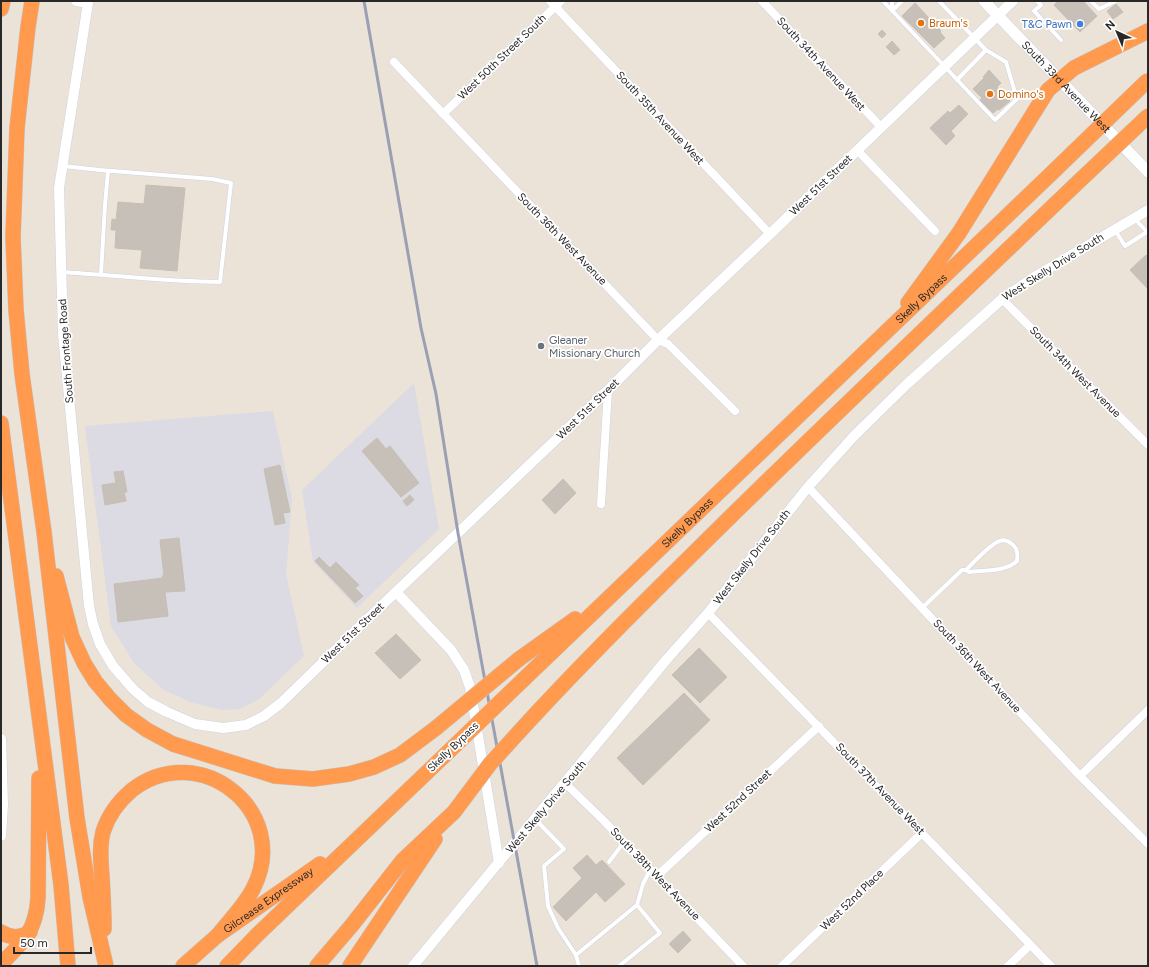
<svg xmlns="http://www.w3.org/2000/svg" width="1149" height="967" font-family="Figtree,sans-serif">
<style>
.industrial{fill:#dcdae3}
.building{fill:#c6c0b8;stroke:#c6bfb2}
.lines{fill:none;stroke-linecap:round;stroke-linejoin:round}
.service-casing{stroke:#ced2e1;stroke-width:5}
.minor-casing{stroke:#ced2e1;stroke-width:9}
.tertiary-casing{stroke:#ced2e1;stroke-width:11}
.secondary-casing{stroke:#ced2e1;stroke-width:12}
.motorway-casing{stroke:#c7c7c7;stroke-width:16}
.service{stroke:#fff;stroke-width:4}
.minor{stroke:#fff;stroke-width:8}
.tertiary{stroke:#fff;stroke-width:10}
.secondary{stroke:#fff;stroke-width:11}
.motorway{stroke:#ff9a4f;stroke-width:15}
.rail{stroke:#9b9fb3;stroke-width:3}
.motorway-bridge-casing{stroke:#c7c7c7;stroke-width:16;stroke-linecap:butt}
.motorway-bridge{stroke:#ff9a4f;stroke-width:15}
.food-dot{fill:#e8710a;stroke:#fff;stroke-width:1.5}
.shop-dot{fill:#3f7fe0;stroke:#fff;stroke-width:1.5}
.worship-dot{fill:#6b7280;stroke:#fff;stroke-width:1.5}
.labels{text-anchor:middle;dominant-baseline:central;stroke-width:3.5;stroke-linejoin:round;paint-order:stroke}
.food-label{font-size:11px;fill:#c56008;stroke:#fff;text-anchor:start}
.shop-label{font-size:11px;fill:#366cbe;stroke:#fff;text-anchor:end}
.street-label{font-size:11px;fill:#282828;stroke:#fff}
.worship-label{font-size:11px;fill:#5b616d;stroke:#fff;text-anchor:start}
</style>
<rect width="100%" height="100%" fill="#ebe3d8"/>
<!-- industrial -->
<path class="industrial" d="M414,383L439,529L357,608L313,562L302,490Z
M273,411L292,499L286,574L304,656L258,700L239,709L222,710L190,702L164,690L134,663L111,626L85,426Z"/>
<!-- building -->
<path class="building" d="M1058,1H1083L1097,16L1080,32L1054,5Z
M915,3L941,31L940,32L945,38L934,48L902,16Z
M1116,4L1123,12L1113,19L1107,11Z
M882,30L886,34L882,38L878,34Z
M892,41L900,50L894,55L886,47Z
M989,70L1001,83L997,87L1010,101L999,110L998,109L993,113L980,100L982,98L973,89L984,78L983,77Z
M959,105L968,114L951,131L955,136L946,145L930,128L948,111L950,113Z
M146,185L185,188L177,271L140,268L142,250L115,248L116,230H111L112,219L116,220L118,202L144,204Z
M1146,255L1148,257V289L1130,270Z
M377,438L386,449L390,446L419,483L401,497L362,451Z
M280,465L290,512L283,513L285,523L275,525L264,469Z
M123,471L127,492H124L126,501L105,505L102,485L116,483L114,472Z
M563,479L576,493L555,514L542,500Z
M410,495L414,500L407,506L403,501Z
M179,538L185,591L165,592L168,616L118,622L114,584L163,578L162,576H164L160,540Z
M319,557L330,568L336,562L359,585L355,588L363,596L355,603L315,561Z
M396,634L421,660L400,679L375,653Z
M699,648L727,677L700,703L672,675Z
M684,693L710,720L643,785L617,758Z
M587,855L596,865L602,860L625,884L605,902L596,892L566,921L553,907L582,878L573,868Z
M683,931L691,940L678,953L669,944Z"/>
<g class="lines">
<!-- service casing -->
<g class="service-casing">
<path id="service" d="M883,1L995,120L1017,99L1006,62L986,50L939,1
M892,1V11
M1037,1L1041,5L1034,11L1061,40
M1091,1L1099,9L1116,1
M892,11L902,1
M957,80L986,50
M1134,218L1148,233
M1115,230L1125,246L1147,232
M61,272C114,275 167,282 220,282L231,183L212,179L100,170L63,166
M101,274L105,205L108,171
M922,608L962,570H966C973,563 991,543 1000,541C1004,539 1008,541 1012,544C1017,548 1018,555 1017,561C1006,572 984,570 969,572L966,570
M535,819L564,849L544,866L548,906L558,928L576,955L579,966
M609,862L624,842
M637,905L643,884L650,870
M576,955L637,905L660,933L619,966"/>
</g>
<!-- minor casing -->
<g class="minor-casing">
<path id="minor" d="M550,1L770,234
M762,1L881,127
M394,62L658,340L668,344L735,411
M443,114L561,1
M857,150L935,231
M1002,299L1148,445
M808,487L1080,776L1148,844
M601,504L608,390
M708,613L1051,966
M1080,776L1148,710
M565,783L604,821L743,966
M657,876L819,726
M782,966L922,833
M1008,966L1030,945"/>
</g>
<!-- tertiary casing -->
<g class="tertiary-casing">
<path id="tertiary" d="M76,1L88,3L59,188L63,334L89,606L93,624L100,644L113,666L133,689L148,702L167,712L195,724L223,728L246,725L264,716L281,703L357,629L608,390L658,340L770,234L1013,1
M396,592L451,650L464,670L470,687L499,863
M1,739L3,805L1,836
M413,966L667,659L708,613L808,487L854,436L907,384L1002,299L1036,276L1148,210"/>
</g>
<!-- secondary casing -->
<g class="secondary-casing">
<g id="secondary">
<path id="s1" d="M984,1L1148,172"/>
</g>
</g>
<!-- motorway casing -->
<g class="motorway-casing">
<g id="motorway">
<path d="M32,1L28,27L17,128L13,237L16,310L22,374L44,532L77,818L90,897L106,966"/>
<path d="M1,9L3,1"/>
<path d="M908,303L959,233L1048,90L1074,68L1148,31"/>
<path d="M1,423L61,885L68,966"/>
<path d="M56,576L72,637L84,663L95,681L110,699L126,715L147,730L173,744L275,776L313,779L349,774L374,767L400,755L436,728"/>
<path d="M519,659L575,619"/>
<path id="s2" d="M524,679L1056,169"/>
<path d="M519,732C583,662 651,595 719,528C836,413 955,300 1074,186"/>
<path d="M104,929C104,912 103,894 102,877C101,862 99,847 103,832C108,816 119,801 132,790C199,738 293,811 253,889C244,906 230,920 218,935"/>
<path d="M1,932C10,938 21,938 30,932"/>
<path d="M1,964C23,942 36,931 38,898L39,778"/>
<path id="s3" d="M183,966L218,935L320,864"/>
<path d="M227,966L257,935L444,756"/>
<path d="M317,966L352,925L403,860L454,812"/>
<path d="M350,966L435,839"/>
</g>
</g>
<!-- service -->
<use href="#service" class="service"/>
<!-- minor -->
<use href="#minor" class="minor"/>
<!-- tertiary -->
<use href="#tertiary" class="tertiary"/>
<!-- secondary -->
<use href="#secondary" class="secondary"/>
<!-- motorway -->
<use href="#motorway" class="motorway"/>
<!-- rail -->
<path class="rail" d="M364,1L421,328L436,394L458,533L537,966"/>
<!-- motorway-bridge casing -->
<g class="motorway-bridge-casing">
<path id="motorway-bridge" d="M1056,169L1147,81
M1074,186L1148,116
M436,728L519,659
M444,756L524,679
M454,812L490,764L519,732"/>
</g>
<!-- motorway-bridge -->
<use href="#motorway-bridge" class="motorway-bridge"/>
</g>
<!-- markers -->
<g class="food-dot">
<circle cx="921" cy="23" r="4"/>
<circle cx="990" cy="94" r="4"/>
</g>
<circle class="shop-dot" cx="1080" cy="24" r="4"/>
<circle class="worship-dot" cx="541" cy="346" r="4"/>
<g class="labels">
<!-- food labels -->
<g class="food-label">
<text x="929" y="23">Braum's</text>
<text x="998" y="94">Domino's</text>
</g>
<!-- shop labels -->
<g class="shop-label">
<text x="1072" y="24">T&amp;C Pawn</text>
</g>
<!-- street labels -->
<g class="street-label">
<text transform="translate(502 57) rotate(-44)">West 50th Street South</text>
<text transform="translate(821 64) rotate(47)">South 34th Avenue West</text>
<text stroke="none"><textPath href="#s1" startOffset="119">South 33rd Avenue West</textPath></text>
<text transform="translate(660 118) rotate(47)">South 35th Avenue West</text>
<text transform="translate(821 185) rotate(-44)">West 51st Street</text>
<text transform="translate(562 239) rotate(46)">South 36th West Avenue</text>
<text transform="translate(1053 267) rotate(-32)">West Skelly Drive South</text>
<text stroke="none"><textPath href="#s2" startOffset="550">Skelly Bypass</textPath></text>
<text transform="translate(66 351) rotate(-94)">South Frontage Road</text>
<text transform="translate(1075 372) rotate(45)">South 34th West Avenue</text>
<text transform="translate(588 409) rotate(-44)">West 51st Street</text>
<text stroke="none"><textPath href="#s2" startOffset="226">Skelly Bypass</textPath></text>
<text transform="translate(752 557) rotate(-52)">West Skelly Drive South</text>
<text transform="translate(353 633) rotate(-44)">West 51st Street</text>
<text transform="translate(977 666) rotate(47)">South 36th West Avenue</text>
<text transform="translate(453 747) rotate(-44)">Skelly Bypass</text>
<text transform="translate(880 789) rotate(46)">South 37th Avenue West</text>
<text transform="translate(738 801) rotate(-43)">West 52nd Street</text>
<text transform="translate(546 807) rotate(-50)">West Skelly Drive South</text>
<text transform="translate(655 874) rotate(46)">South 38th West Avenue</text>
<text stroke="none"><textPath href="#s3" startOffset="108">Gilcrease Expressway</textPath></text>
<text transform="translate(852 900) rotate(-44)">West 52nd Place</text>
</g>
<!-- worship labels -->
<g class="worship-label">
<text x="549" y="340">Gleaner<tspan x="549" dy="13">Missionary Church</tspan></text>
</g>
</g>
<!-- border -->
<rect width="1149" height="967" fill="none" stroke="#282828" stroke-width="4"/>
<!-- north arrow -->
<g transform="translate(1117 32) rotate(316)" stroke="#ffffff" stroke-width="3" paint-order="stroke">
<path d="M0-3L7 15L0 10L-7 15Z" fill="#282828"/>
<text y="-6" font-size="11" font-weight="bold" text-anchor="middle" fill="#282828">N</text>
</g>
<!-- scale -->
<path d="M14 947v6h77v-6" fill="none" stroke="#282828" stroke-width="2"/>
<text x="20" y="947" font-size="12" fill="#282828" stroke="#ffffff" stroke-width="3" paint-order="stroke">50 m</text>
</svg>
